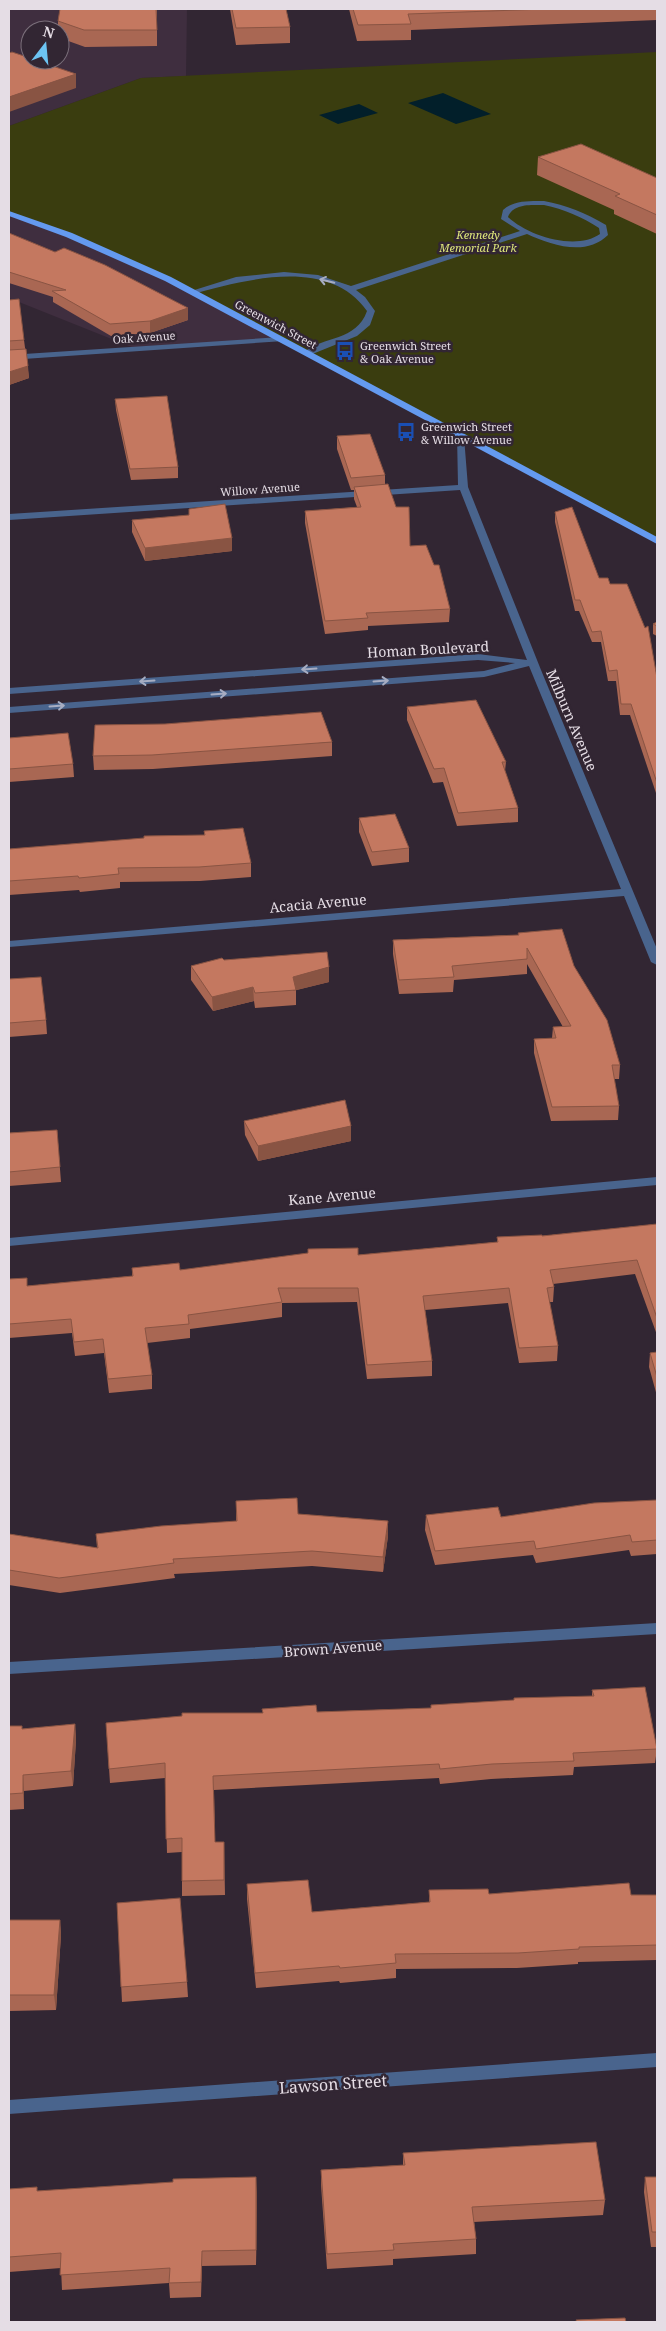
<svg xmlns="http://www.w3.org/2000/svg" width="666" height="2331" font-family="'Noto Serif',serif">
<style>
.built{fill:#3f2e3f;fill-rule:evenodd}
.green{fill:#3a3d0f}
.water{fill:#021f2a}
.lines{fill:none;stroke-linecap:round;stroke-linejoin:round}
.minor{fill:#49648d;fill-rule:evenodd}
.major{fill:#649aef;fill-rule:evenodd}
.wall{fill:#a96753}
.shaded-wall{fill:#895443}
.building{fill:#c47860;stroke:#895443}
.oneway{stroke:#a7adc2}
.labels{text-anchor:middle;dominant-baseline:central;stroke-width:5;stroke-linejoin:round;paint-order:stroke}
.far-park-label{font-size:11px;font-style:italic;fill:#dfe77b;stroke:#322633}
.far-street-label{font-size:11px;fill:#e5dde5;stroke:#322633}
.far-poi-label{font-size:11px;fill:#e5dde5;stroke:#322633;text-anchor:start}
.street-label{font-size:14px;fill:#e5dde5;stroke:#322633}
.near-street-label{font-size:16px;fill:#e5dde5;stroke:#322633}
</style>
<rect width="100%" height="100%" fill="#322633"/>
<!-- built -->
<path class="built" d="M9,9H187L186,76L141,78L9,126ZM30,30H60V60H30Z
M9,213L69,235L168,279L281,339L139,350L9,298Z"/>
<!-- green -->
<path class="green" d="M657,52V541L168,279L69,235L9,213V126L141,78Z"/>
<!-- water -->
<path class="water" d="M443,93L491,114L456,124L408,103Z
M359,104L378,113L338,124L319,115Z"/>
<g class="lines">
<!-- minor -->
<path class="minor" d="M544,201C566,205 586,213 606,225L608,235C586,257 551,245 527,234L356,290L365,297L375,311L370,325L357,336L310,355L303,353C324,335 356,342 367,311C328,256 246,280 192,294L188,292L236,277L284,272L318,275L351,286L520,231L501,219L503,210C514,200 530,201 544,201ZM544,205C564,209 582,217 599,228L600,234C576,251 528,236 508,217C513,203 532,205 544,205Z
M281,337L285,339L284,341L9,360V355Z
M457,435L464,437L468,487L541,670L657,949V965L651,962L624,896L9,947V941L621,889L529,666L484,677L9,713V707L484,671L515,663L478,660L9,694V688L478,654L527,660L460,490L9,520V514L458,485Z
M657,1177V1185L9,1246V1238Z
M657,1623V1634L9,1674V1662Z
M657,2053V2067L9,2114V2100Z"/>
<!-- major -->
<path class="major" d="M9,211L72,233L171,277L657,537V544L165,281L66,237L9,216Z"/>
</g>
<!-- wall -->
<path class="wall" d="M157,9V46L85,47L60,38V30H58V21Z
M230,9H286L290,27V43L236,45Z
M349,9H657V20L411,30V40L357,41Z
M538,157L657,178V234L614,214V210L537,175Z
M9,233L188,320L150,333L111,336L53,302V297L9,283Z
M9,300L24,340L29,378L9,385Z
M115,399L178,467V478L131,480L116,410Z
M337,436L385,475V485L410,546L450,609L449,622L368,626V630L325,634L305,523V511L357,507L354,499V490H351L337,449Z
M555,512L599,578L610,584L657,678V796L630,715H620L616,681H608L601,642H592L579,611H575L555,522Z
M132,520L232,538V551L145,561L132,532Z
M657,622V636L653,634V624Z
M407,707L506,762L505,771L518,808V822L457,826L443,782L433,783L407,720Z
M9,738L73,764L74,777L9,782L10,849L204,835V831L251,863V877L200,881L120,882V888L80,892L79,890L9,895Z
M332,742V756L153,769L94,770L93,756Z
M359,818L409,848V862L372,866L359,832Z
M518,933L574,966L620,1065L619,1079H614L619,1106L618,1120L551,1121L534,1053V1039L552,1038L553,1027H563L527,964V974L454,980L453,992L399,994L393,954V940L518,935Z
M224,960L329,982L296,990V1005L255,1008L254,1001L213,1011L191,980V966Z
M9,979L46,1020L47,1034L9,1037Z
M244,1121L351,1141L258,1161L245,1135Z
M57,1130L61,1182L9,1186V1133Z
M657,1224V1335L635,1274L553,1284L554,1287L553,1302H549L558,1346L557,1361L519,1363L508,1303L425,1310L432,1361V1376L367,1379L357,1302L282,1303V1317L190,1329V1338L147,1343L152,1375V1389L109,1393L104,1353L75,1356L72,1333L9,1338V1279L27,1286L132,1276V1268L180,1270L358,1255L497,1242V1237L542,1236Z
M657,1352V1396L649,1367L650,1353Z
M657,1500V1554L631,1556L629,1550L536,1563L533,1555L435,1565L425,1530L426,1515L501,1517Z
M236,1501L298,1514L388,1521V1536L383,1572L312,1566L174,1574L175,1578L60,1593L9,1585V1534L97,1548L96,1534L236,1521Z
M592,1690L657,1749L655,1763L574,1767L573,1775L491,1779L440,1784L439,1778L214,1790L215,1842H224L225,1895L182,1896V1852L167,1853L165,1778L110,1783L106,1723L317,1712L431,1708L592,1696Z
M75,1724L76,1740L73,1786L24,1791V1809L9,1810V1726L23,1729Z
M247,1884L312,1912L429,1902V1890L489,1894L657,1895V1960L578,1962V1964L517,1968L396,1969V1978L340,1983L339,1981L256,1988L247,1899Z
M117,1903L187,1982L188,1997L122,2002Z
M9,1920H60L61,1935L56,2010L9,2011Z
M403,2153L605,2200L603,2215L474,2222L476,2239V2254L393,2259V2265L327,2269L321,2185V2170L403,2165Z
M645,2177H657V2247H651L644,2192Z
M9,2189L38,2191L257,2192L256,2265L202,2266L201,2297L170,2298L169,2283L62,2290L61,2268L9,2272Z"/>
<!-- shaded-wall -->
<path class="shaded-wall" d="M76,74V88L9,112V97Z
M188,308V320L150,333V321Z
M28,366L29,378L9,385V372Z
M232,538V551L145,561V548Z
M9,775V782L10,863L9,852Z
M329,967V982L293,991V977Z
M253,987L254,1001L213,1011L212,997Z
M351,1126V1141L258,1161V1146Z
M388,1521V1536L383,1572V1557Z
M75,1724L76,1740L73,1786L71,1771Z
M23,1775L24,1791V1809L23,1793Z
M60,1920L61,1935L56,2010L54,1995Z
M256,2177L257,2192L256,2265Z"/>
<!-- building -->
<path class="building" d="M60,9H156L157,30H84L58,21Z
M232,9H286L290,27L236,28Z
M353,9H545L408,14L411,24L358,25Z
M12,52L30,58V60H35L76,74L9,97V53Z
M581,144L657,178V215L615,196L620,194L538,157Z
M9,233L55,252L64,248L105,265L188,308L150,321L110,324L52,291L66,290L9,272Z
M19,299L24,340L9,341V300Z
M26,349L28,366L9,372V350Z
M167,396L178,467L130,469L115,399Z
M370,434L385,475L351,478L337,436Z
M388,484L396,507H409L410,546L426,545L434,565H439L450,609L366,613L368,618L325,621L305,511L361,507L354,487Z
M225,504L232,538L145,548L132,520L189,515V509Z
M572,507L599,578H608L610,584H627L645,628L648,626L657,678V783L631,704H621L617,670L609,671L601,631L592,632L580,600H575L555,512Z
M657,622V626L653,624Z
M476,700L506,762H502L518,808L458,813L444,768L434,769L407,707Z
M321,712L332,742L152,755L93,756L95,725L165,724Z
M68,733L73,764L9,769V738Z
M395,814L409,848L372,852L359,818Z
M243,828L251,863L199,867L118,868L119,874L79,878L78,876L9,881V849L144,838V836L205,835L204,831Z
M562,929L574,966L607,1020L620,1065H612L619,1106L552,1107L534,1039L556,1038L553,1027L571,1026L527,948V959L452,966L454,977L399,980L393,940L519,935L518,933Z
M327,952L329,967L293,977L296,990L255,993L253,987L212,997L191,966L222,958L224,960Z
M41,977L46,1020L9,1023V979Z
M345,1100L351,1126L258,1146L244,1121Z
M57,1130L60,1167L9,1172V1133Z
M657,1224V1318L637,1260L550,1270L554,1287L547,1288L558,1346L519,1348L509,1288L423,1296L432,1361L367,1365L358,1288H278L282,1302L188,1315L189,1324L145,1328L152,1375L108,1379L103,1339L74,1342L71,1319L9,1324V1279L27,1278V1286L133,1276L132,1268L179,1263L180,1270L308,1253V1249L358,1248V1255L498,1242L497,1237L542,1235V1236Z
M657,1352V1377L650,1353Z
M297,1498L298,1514L388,1521L383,1557L312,1551L173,1559L174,1563L59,1578L9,1570V1534L98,1548L96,1534L161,1526L237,1521L236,1501Z
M657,1500V1540L632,1542L630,1535L536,1549L534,1541L435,1551L426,1515L498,1507L501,1517L594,1503Z
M645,1687L657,1749L573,1753L574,1761L492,1764L440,1769L439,1764L213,1776L215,1842H224V1880L182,1881V1838L166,1839L165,1763L109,1769L106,1723L182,1716V1713H263L262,1709L316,1705L317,1712L431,1708V1705L514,1700V1698L594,1696L592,1690Z
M75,1724L71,1771L23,1775V1793L9,1794V1726H22V1729Z
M308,1880L312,1912L430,1902L429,1890L488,1889L489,1894L629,1883L631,1895H657V1945L579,1947V1949L518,1953L395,1954L396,1963L340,1968L339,1966L255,1973L247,1884Z
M180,1898L187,1982L121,1987L117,1903Z
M9,1920H60L54,1995H9Z
M596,2142L605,2200L472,2207L476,2239L393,2244L394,2250L327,2254L321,2170L405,2165L403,2153Z
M256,2177V2250L202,2251L201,2282L169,2283L170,2268L60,2275L61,2253L9,2257V2189L37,2187V2191L173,2182V2179Z
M645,2177H657V2232H652Z
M625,2318L626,2322H577L576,2320Z"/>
<!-- one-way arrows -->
<defs><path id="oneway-shaft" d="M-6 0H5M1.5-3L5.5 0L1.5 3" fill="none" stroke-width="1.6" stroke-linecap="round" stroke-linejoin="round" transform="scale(1.25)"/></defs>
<g class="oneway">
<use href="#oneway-shaft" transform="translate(327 281) rotate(-167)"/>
<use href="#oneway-shaft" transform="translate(309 669) rotate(176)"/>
<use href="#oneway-shaft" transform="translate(147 681) rotate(176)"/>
<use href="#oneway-shaft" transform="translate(381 681) rotate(-4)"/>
<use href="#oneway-shaft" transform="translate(219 694) rotate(-4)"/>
<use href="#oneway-shaft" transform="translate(57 706) rotate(-4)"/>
</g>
<!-- icons -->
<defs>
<g id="bus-bare" transform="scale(1.5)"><path d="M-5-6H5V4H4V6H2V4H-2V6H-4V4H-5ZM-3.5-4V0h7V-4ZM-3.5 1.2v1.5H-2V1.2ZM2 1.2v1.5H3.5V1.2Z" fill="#1a4fb4" stroke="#322633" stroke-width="2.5" paint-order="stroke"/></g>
</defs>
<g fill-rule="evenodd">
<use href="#bus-bare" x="345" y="351"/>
<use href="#bus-bare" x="406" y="432"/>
</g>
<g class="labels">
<!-- far-park labels -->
<g class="far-park-label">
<text x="478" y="234">Kennedy<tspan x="478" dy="13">Memorial Park</tspan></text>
</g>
<!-- far-street labels -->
<g class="far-street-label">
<text transform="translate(276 324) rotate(28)">Greenwich Street</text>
<text transform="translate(144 337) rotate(-4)">Oak Avenue</text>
<text transform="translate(260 489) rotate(-4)">Willow Avenue</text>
</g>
<!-- far-poi labels -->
<g class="far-poi-label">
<text x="360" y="345">Greenwich Street<tspan x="360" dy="13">&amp; Oak Avenue</tspan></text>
<text x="421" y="426">Greenwich Street<tspan x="421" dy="13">&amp; Willow Avenue</tspan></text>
</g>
<!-- street labels -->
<g class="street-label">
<text transform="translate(428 649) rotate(-3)">Homan Boulevard</text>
<text transform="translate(572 720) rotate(67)">Milburn Avenue</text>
<text transform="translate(318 903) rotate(-5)">Acacia Avenue</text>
<text transform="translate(332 1196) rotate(-5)">Kane Avenue</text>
<text transform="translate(333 1648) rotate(-4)">Brown Avenue</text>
</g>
<!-- near-street labels -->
<g class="near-street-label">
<text transform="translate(333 2084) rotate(-4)">Lawson Street</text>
</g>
</g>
<!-- border -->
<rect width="666" height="2331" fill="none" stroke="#e5dde5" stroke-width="20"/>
<!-- north arrow -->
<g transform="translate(45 45) rotate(16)"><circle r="24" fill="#322633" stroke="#7a6f7a"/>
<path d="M0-4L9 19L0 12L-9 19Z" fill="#6cc3f2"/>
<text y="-8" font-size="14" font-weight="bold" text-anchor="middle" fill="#e5dde5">N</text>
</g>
</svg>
